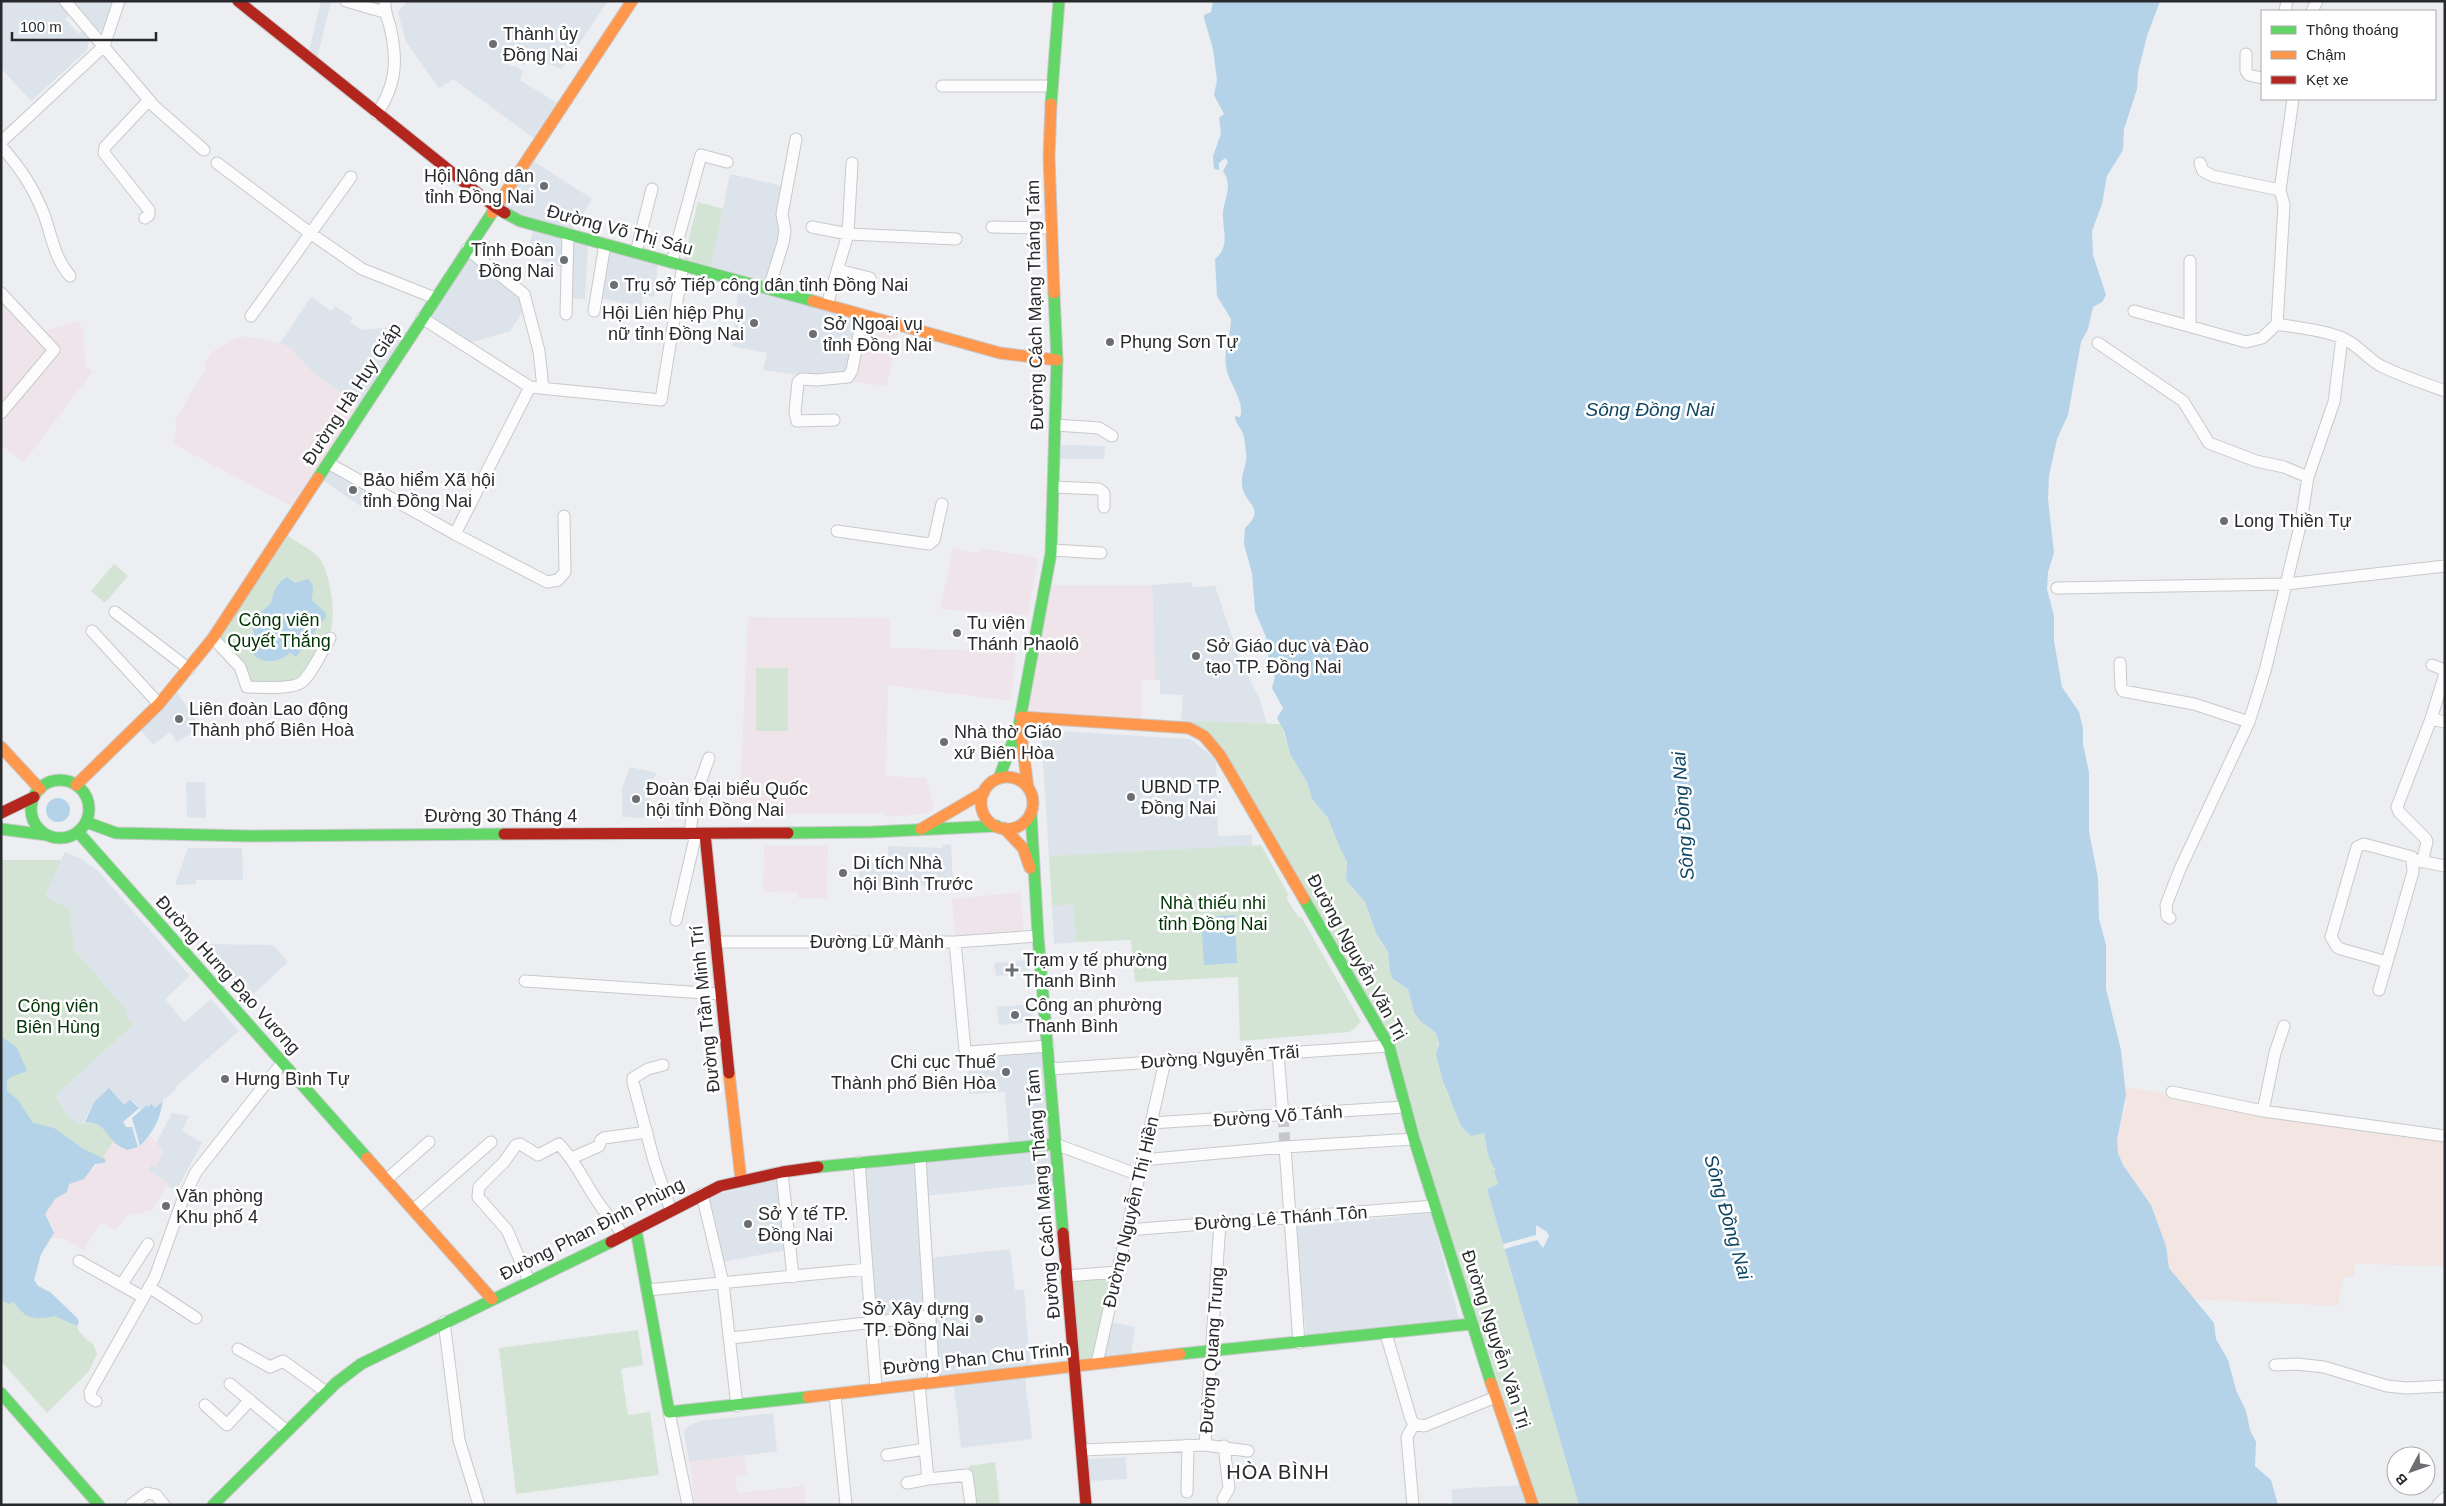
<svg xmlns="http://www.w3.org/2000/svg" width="2446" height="1506" font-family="Helvetica,sans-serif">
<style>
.built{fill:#dce3eb}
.industrial{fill:#f2e5e2}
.education{fill:#f0e4eb}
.green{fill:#d3e4d4}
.water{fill:#b4d3e8}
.pier{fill:#eceef1}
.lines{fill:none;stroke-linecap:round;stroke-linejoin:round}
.street-tunnel{stroke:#c5c7ca;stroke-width:11;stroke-dasharray:11 5.5;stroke-linecap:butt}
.street-casing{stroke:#c7c9cb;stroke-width:13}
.fast-casing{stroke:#c7c9cb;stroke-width:13}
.slow-casing{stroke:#c7c9cb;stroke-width:13}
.jam-casing{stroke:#c7c9cb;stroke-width:13}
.street{stroke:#fcfcfd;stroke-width:11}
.fast{stroke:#63d668;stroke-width:11}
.slow{stroke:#ff974d;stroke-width:11}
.jam{stroke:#b3261e;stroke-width:11}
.poi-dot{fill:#6c6e71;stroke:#fff;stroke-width:2}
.labels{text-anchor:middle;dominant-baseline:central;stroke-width:5;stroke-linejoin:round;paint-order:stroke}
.poi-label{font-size:18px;fill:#27292c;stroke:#fff;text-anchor:start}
.street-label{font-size:18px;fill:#27292c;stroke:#fff}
.park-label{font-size:18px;fill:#013404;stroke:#fff}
.water-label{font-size:19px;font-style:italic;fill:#0e4562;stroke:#fff}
.quarter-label{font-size:20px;letter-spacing:1px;fill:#27292c;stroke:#fff}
</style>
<rect width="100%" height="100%" fill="#eceef1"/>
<!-- built -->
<path class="built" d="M1,1H64L60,5L69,15L65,19L79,34L82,31L89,39L87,50L31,101L1,68Z
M76,1H116L106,31L98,30L74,3Z
M321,1H331L317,58L309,52Z
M408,1H608L562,69L534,59L523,65L516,59L509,60V66H516L523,71L520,80L557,103L534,138L453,79L439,88L406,42L398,12Z
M532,160L592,199L573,229L525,217L503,205Z
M730,174L783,186L781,233L767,282L711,266Z
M533,231L588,245L585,299L569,298V270L526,255Z
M607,250L658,264L654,297L643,295L641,307L600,298Z
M470,255L519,293L525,308L510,331L469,343L428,318Z
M739,285L859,320L847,373L805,376L763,370L767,353L732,346Z
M311,297L331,311L335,306L353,318L350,322L362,330L391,327L404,335L359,406L309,369L291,348L280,343Z
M1061,445L1105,446L1104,459H1060Z
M331,468L379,495L368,511L324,481Z
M1191,582L1192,587L1215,586L1241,663L1259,697L1267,724L1181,721L1183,695L1160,694V680H1155L1152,585Z
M177,692L201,728L177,742L170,732L153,745L141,730Z
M1041,730L1190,739L1216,759L1218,836L1252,835V846L1049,856Z
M630,767L657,773L652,781L647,818L622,817V789Z
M186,782H205L206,818L187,817Z
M951,844L953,886H859V864L888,862V846L942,848L943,845Z
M188,848H242L243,880H196V884L175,885Z
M65,852L82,859L98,871L190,976L165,999L184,1022L211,999L239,1031L175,1087L176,1089L155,1108L151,1105L141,1110L133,1101L124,1105L94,1102L82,1125L69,1118L55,1096L133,1025L125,1015L128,1012L74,949L70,909L44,896Z
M1073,904L1076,942L1054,944L1052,906Z
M201,944L273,945L288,962L249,998Z
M1028,960L1029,973L996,976L994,963Z
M1031,1004L1033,1022L999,1025L997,1007Z
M1043,1049L1049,1139L1009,1143L1005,1092L969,1094L966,1054Z
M172,1113L189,1116L182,1131L202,1143L176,1191L167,1185L164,1180L148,1171L151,1164L156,1167L163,1152L156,1143Z
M1050,1150L1052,1182L925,1196L924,1163Z
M917,1163L926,1313L874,1318L863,1168Z
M779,1178L786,1250L722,1262L707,1197Z
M1431,1213L1459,1319L1306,1335L1296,1227Z
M1010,1249L1015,1290H1024L1030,1366L937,1376L928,1258Z
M1110,1322L1135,1327L1131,1354L1101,1357Z
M1025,1378L1032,1439L961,1448L954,1386Z
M773,1413L777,1451L689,1462L684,1432L688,1426L700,1421Z
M1125,1457L1127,1479L1090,1481L1088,1459Z
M1521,1485L1527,1505H1452V1489Z"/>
<!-- industrial -->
<path class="industrial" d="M2125,1087L2445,1139V1266L2355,1264L2354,1277H2343L2338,1306L2193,1299L2169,1268L2166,1246L2151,1205L2123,1165L2118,1153L2117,1140L2126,1105Z"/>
<!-- education -->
<path class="education" d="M1,299L51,350L1,409Z
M78,321L84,331L85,367L93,371L24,462L1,445V417L55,352L39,332Z
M865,322L899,331L887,386L848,381Z
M245,336L280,343L291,348L309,369L359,406L293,507L173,444L176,430L175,420L207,366L203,364L212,352L230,341Z
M953,548L978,554L980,548L1038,558L1028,615L940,609Z
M1051,585H1152L1155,680H1142L1141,719L1027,712Z
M748,617L890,618V648L1016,651L1011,701L888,685L886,776L926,778L934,809L924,814L886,817L885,813L739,814Z
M764,846H828L827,898H798V893L763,892Z
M1021,892L1024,933L955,937L952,899Z
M150,1136L163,1152L156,1167L151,1164L148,1171L164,1180L167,1185L153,1210L126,1216L115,1231L101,1222L84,1250L64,1239L51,1238L54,1230L45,1214L55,1199L67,1192L69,1184L93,1170L113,1142L127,1150L140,1146Z
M744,1455L747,1474L735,1476L738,1493L804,1486L806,1505H696L689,1462Z"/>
<!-- green -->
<path class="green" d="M698,202L723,209L711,266L684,259Z
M288,536C298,543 310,548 319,558C330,572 336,612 331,629C325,647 310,665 299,681L248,684L218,640Z
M114,564L128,576L105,603L91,591Z
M756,668H788V731H756Z
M1181,721L1281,724L1290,754L1307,782L1312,799L1328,818L1339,846L1347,862L1346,880L1365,902L1376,933L1388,952L1390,972L1393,979L1408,989L1414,1013L1420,1021L1436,1033C1440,1048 1436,1063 1442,1079C1447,1095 1456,1110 1461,1126L1484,1133L1488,1155L1497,1168L1494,1173L1498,1184L1487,1189L1579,1505H1539L1441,1209L1394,1044L1224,751Z
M1261,845L1288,894L1287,899L1298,917L1302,918L1361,1022L1350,1032L1240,1041L1238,977L1135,982L1131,940L1076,942L1073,904L1052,906L1049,856Z
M1,860H61L45,896L70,909L74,949L128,1012L125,1015L133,1025L55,1096L69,1118L82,1125L85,1122C99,1123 107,1129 113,1142L103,1157L106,1160L104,1163L95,1164L84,1179L69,1184L67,1192L55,1199L45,1214L54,1233L41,1254L34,1280L38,1286L50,1292L77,1318L78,1330L87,1340L93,1344L97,1354L89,1371L47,1413L1,1361Z
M1113,1276L1094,1358L1080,1359L1072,1279Z
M638,1330L643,1365L621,1369L628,1415L650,1412L659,1475L516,1494L499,1348Z
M995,1462L1000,1505H974L969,1466Z"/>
<!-- water -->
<path class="water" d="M1213,1H2160L2147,36L2138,72L2137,89L2124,129L2123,150L2107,176L2102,204L2092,231L2093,255L2106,295L2102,302L2093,307L2088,329L2081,342L2068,415L2057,439L2049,476L2048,499L2054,553L2048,572L2047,589L2054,616V641L2062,687L2079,712L2083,728V744L2089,772V831L2098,878L2099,919L2106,945V989L2121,1050L2126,1095L2117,1140L2118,1153L2123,1165L2151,1205L2166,1246L2169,1268L2214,1323L2216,1339L2228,1360L2236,1390L2246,1411L2250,1430L2256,1442L2255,1466L2271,1480L2278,1505H1579L1487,1189L1498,1184L1494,1172L1496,1169L1493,1167L1488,1155L1484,1133L1471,1136L1461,1126L1442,1079L1436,1054L1439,1044L1436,1033L1420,1021L1414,1013L1408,989L1393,979L1390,972L1388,952L1376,933L1365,902L1346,880L1347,862L1339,846L1328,818L1312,799L1307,782L1290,754L1284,731L1277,718L1283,708L1272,688L1275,677L1269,665L1266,637L1255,611L1252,573L1244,544L1245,528C1268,507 1242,503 1242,484C1241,473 1248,463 1246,453C1245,447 1245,438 1243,434C1241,427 1235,424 1235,416L1240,417C1245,406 1233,387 1229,377C1220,356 1231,339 1231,319L1217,296L1215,259C1231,246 1222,230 1223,212C1225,196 1233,186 1223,171L1228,162L1225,158L1219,163V170L1214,169L1213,156L1221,134L1219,118L1224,114L1214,95L1217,80L1213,49L1204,18V15L1211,12Z
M287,577L295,583L308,579C316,586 312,591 312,600L326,613V617L296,657L290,652C277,668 247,662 248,640L254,633L252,625L261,612L271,603C273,593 276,583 287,577Z
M46 810a12 12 0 1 1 24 0a12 12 0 1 1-24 0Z
M1235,915L1237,963L1204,965L1201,917Z
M1,1036L17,1048L27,1071L11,1077L7,1080V1091L18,1100L33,1123L54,1128L82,1148L106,1160L104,1163L95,1164L84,1179L69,1184L67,1192L55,1199L45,1214L54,1233L41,1254L34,1280L38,1286L50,1292L77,1318L79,1322L77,1326L55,1316C37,1320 25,1320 14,1302L9,1304L1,1300Z
M109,1088L124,1105L130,1100L139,1108L123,1122L126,1127H132L138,1147L127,1150C123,1148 116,1145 113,1141C103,1129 102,1123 85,1122L94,1102Z
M163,1101C160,1119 153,1133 140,1146L132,1118L147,1105L148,1107L151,1104L155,1108Z"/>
<!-- pier -->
<path class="pier" d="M1536,1225L1547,1232L1549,1236L1543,1248L1537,1240L1504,1249L1503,1244L1536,1235Z"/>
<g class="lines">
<!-- street-tunnel -->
<path class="street-tunnel" d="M1283,1116L1285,1147"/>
<!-- street casing -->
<g class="street-casing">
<path id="street" d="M65,1L155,107L204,150
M346,1L384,12
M2285,11L2287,1
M2312,11L2317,1
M2246,54V71L2249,75L2262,78
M942,86H1052
M2293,99L2280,190L2284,205L2277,324C2298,328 2320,329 2340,337C2357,343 2366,358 2381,366C2401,376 2424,383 2445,391
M377,114C395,86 398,64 391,31C389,20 384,13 385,1
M1,142L104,46L119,1
M1,146C20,168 32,185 43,212C52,235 53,256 70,276
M217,163L310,233L362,269L435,298
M2200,163L2203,171L2213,176L2280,190
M145,218L149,215V210L104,153L105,147L149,100
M812,227L848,234L956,239
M992,227L1051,228
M467,249L524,294L539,351L543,388
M636,252L652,189
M2190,261V326
M672,262L701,155L727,162
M838,270L870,278
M769,288L783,243L785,231L782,214L796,139
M1,293L54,350L1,413
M827,305L848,234L852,163
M594,311L605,244
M2134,311L2246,342L2262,338L2277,324
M566,314L568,234
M251,316L351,177
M422,318L530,387L661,400L683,265
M2098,343L2183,401L2209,443L2256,461L2284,467L2308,477L2301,522L2265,671L2249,722L2180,869L2166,905L2167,916L2170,918
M834,420L797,421L795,412L798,382L802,379L817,380L848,377L852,370L863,315
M1056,425L1099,428L1112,436
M328,463L455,534L547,582L558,580L565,572L564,516
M2308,477L2334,402L2342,338
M1054,487L1099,489L1104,493V507
M837,531L929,544L934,540L942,504
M455,534L530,387
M1052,550L1101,553
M2057,588L2286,584L2445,566
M115,612L189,669
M92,631L159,704
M213,638L240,667L247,687C259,687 293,690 302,682C312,674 323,649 330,638
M2120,663L2121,687L2123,691L2194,704L2249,722
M2431,719L2445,674L2442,669L2432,665
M690,834L694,799L709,758
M2415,860L2445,866
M2422,862L2427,842L2426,839L2399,812L2397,807L2431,719L2445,722
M676,920L696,834
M715,942H955L1038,936
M955,942L965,1050L969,1052L1048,1046
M525,981L720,994
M2379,990L2413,872L2412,857L2364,844L2357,847L2331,937L2337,947L2341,949L2387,962
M1278,1053L1283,1116
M663,1065L648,1069L633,1078V1082L654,1161L671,1211
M1050,1069L1389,1046
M2172,1092L2263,1111L2445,1136
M2263,1111L2275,1053L2284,1026
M1151,1123L1404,1107
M1055,1144L1139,1175
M1285,1147L1299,1343
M572,1158L599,1146L601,1140L604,1138L647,1132
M920,1158L934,1382
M1142,1160L1285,1147L1414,1139
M859,1162L876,1388
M782,1172L793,1277
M386,1180L429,1142
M702,1194L723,1283L737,1406
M413,1210L491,1142
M1127,1230L1435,1206
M79,1261L143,1297
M1066,1276L1117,1272
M529,1281L507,1230L478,1197L479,1187L504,1162L516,1145L520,1144L538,1155L559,1144C578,1164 584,1183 600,1205C607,1216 617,1224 623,1236
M122,1284L148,1244
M149,1287L196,1318
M647,1290L867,1269
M444,1322L459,1440L479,1505
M1386,1334L1411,1419L1414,1424L1424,1426L1496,1397
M731,1338L930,1316
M238,1349L270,1367L283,1361L326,1392
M1097,1363L1165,1061
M2275,1365L2297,1364L2324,1367L2387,1386L2406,1388L2445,1386
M230,1384L287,1431
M835,1395L846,1505
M96,1401L91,1398L90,1392L155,1277L183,1199L196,1172L282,1063
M205,1405L227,1425L250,1400
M669,1412L688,1505
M1205,1445L1248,1451
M1082,1450L1205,1445L1220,1223
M887,1455L925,1449
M928,1479L967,1475L971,1505
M907,1483L928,1479L919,1384
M1187,1492L1188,1445
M1223,1499L1229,1488L1224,1446
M131,1505L147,1493L156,1495L164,1505
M1413,1505L1407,1437L1414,1424
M2438,1505L2445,1498"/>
</g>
<!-- fast casing -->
<g class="fast-casing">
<path id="fast" d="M1051,104L1059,1
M505,213L520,221L813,301
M318,478L492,213
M999,778L1019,725L1051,553L1057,360L1054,293
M31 809a29 29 0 1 1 58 0a29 29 0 1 1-58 0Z
M1031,813L1038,936L1063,1233
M86,822L116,833L250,836L504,834
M1,829L47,835
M78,832L367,1158
M788,833L872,832L997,826
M1304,899L1389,1046L1414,1139L1491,1383
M818,1167L1055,1144
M636,1230L669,1412L808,1397
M1180,1354L1471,1324
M1,1393L99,1505
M213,1505L336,1383L361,1364L611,1242"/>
</g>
<!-- slow casing -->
<g class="slow-casing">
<path id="slow" d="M1051,104L1049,157L1054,293
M492,213L632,1
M813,301L1000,353L1057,360
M1021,717L1189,728L1204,736L1220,755L1304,899
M1020,726L1028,788
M1,747L40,789
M981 803a26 26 0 1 1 52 0a26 26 0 1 1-52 0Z
M76,785L159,704L213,638L318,478
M1004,828L1023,848L1030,868
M921,829L984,792
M729,1073L741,1180
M367,1158L492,1299
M1491,1383L1533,1505
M808,1397L1180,1354"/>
</g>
<!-- jam casing -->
<g class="jam-casing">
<path id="jam" d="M238,1L495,207L505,213
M1,813L34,797
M504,834L788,833
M705,834L729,1073
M1063,1233L1086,1505
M611,1242L720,1186L782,1172L818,1167"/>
</g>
<!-- street -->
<use href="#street" class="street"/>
<!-- fast -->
<use href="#fast" class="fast"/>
<!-- slow -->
<use href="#slow" class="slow"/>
<!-- jam -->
<use href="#jam" class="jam"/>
</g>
<!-- markers -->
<g class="poi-dot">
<circle cx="493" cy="44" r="5"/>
<circle cx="544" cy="186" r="5"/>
<circle cx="564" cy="260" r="5"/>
<circle cx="614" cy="285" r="5"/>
<circle cx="754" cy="323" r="5"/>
<circle cx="813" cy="334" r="5"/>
<circle cx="1110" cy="342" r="5"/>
<circle cx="353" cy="490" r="5"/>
<circle cx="2224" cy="521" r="5"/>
<circle cx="957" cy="633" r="5"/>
<circle cx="1196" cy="656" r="5"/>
<circle cx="179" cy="719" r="5"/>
<circle cx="944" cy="742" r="5"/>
<circle cx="1131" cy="797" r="5"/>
<circle cx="636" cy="799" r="5"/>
<circle cx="843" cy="873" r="5"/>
<path d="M1009.5 962.5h5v5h5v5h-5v5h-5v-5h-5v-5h5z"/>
<circle cx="1015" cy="1015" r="5"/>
<circle cx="1006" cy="1072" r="5"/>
<circle cx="225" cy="1079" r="5"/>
<circle cx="166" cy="1206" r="5"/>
<circle cx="748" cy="1224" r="5"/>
<circle cx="979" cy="1319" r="5"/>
</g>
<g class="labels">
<!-- poi labels -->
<g class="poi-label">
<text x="503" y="34">Thành ủy<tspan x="503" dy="21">Đồng Nai</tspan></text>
<text x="534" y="176" text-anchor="end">Hội Nông dân<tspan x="534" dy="21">tỉnh Đồng Nai</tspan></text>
<text x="554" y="250" text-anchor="end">Tỉnh Đoàn<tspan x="554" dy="21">Đồng Nai</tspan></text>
<text x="624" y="285">Trụ sở Tiếp công dân tỉnh Đồng Nai</text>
<text x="744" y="313" text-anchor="end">Hội Liên hiệp Phụ<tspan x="744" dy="21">nữ tỉnh Đồng Nai</tspan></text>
<text x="823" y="324">Sở Ngoại vụ<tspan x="823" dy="21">tỉnh Đồng Nai</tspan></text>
<text x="1120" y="342">Phụng Sơn Tự</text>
<text x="363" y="480">Bảo hiểm Xã hội<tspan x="363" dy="21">tỉnh Đồng Nai</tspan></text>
<text x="2234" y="521">Long Thiền Tự</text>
<text x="967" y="623">Tu viện<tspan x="967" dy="21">Thánh Phaolô</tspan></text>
<text x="1206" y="646">Sở Giáo dục và Đào<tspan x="1206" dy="21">tạo TP. Đồng Nai</tspan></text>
<text x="189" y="709">Liên đoàn Lao động<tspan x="189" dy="21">Thành phố Biên Hoà</tspan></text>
<text x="954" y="732">Nhà thờ Giáo<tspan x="954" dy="21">xứ Biên Hòa</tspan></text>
<text x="1141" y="787">UBND TP.<tspan x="1141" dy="21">Đồng Nai</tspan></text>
<text x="646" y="789">Đoàn Đại biểu Quốc<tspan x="646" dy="21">hội tỉnh Đồng Nai</tspan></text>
<text x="853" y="863">Di tích Nhà<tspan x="853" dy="21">hội Bình Trước</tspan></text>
<text x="1023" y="960">Trạm y tế phường<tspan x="1023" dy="21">Thanh Bình</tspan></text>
<text x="1025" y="1005">Công an phường<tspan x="1025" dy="21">Thanh Bình</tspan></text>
<text x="996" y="1062" text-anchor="end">Chi cục Thuế<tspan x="996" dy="21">Thành phố Biên Hòa</tspan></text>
<text x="235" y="1079">Hưng Bình Tự</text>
<text x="176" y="1196">Văn phòng<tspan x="176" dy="21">Khu phố 4</tspan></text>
<text x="758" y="1214">Sở Y tế TP.<tspan x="758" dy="21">Đồng Nai</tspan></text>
<text x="969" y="1309" text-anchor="end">Sở Xây dựng<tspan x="969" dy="21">TP. Đồng Nai</tspan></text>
</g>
<!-- street labels -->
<g class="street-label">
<text transform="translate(620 230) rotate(15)">Đường Võ Thị Sáu</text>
<text transform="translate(1035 305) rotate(-91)">Đường Cách Mạng Tháng Tám</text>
<text transform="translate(352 394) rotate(-57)">Đường Hà Huy Giáp</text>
<text x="501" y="816">Đường 30 Tháng 4</text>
<text x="877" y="942">Đường Lữ Mành</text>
<text transform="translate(1357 957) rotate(61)">Đường Nguyễn Văn Trị</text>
<text transform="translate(228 975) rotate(48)">Đường Hưng Đạo Vương</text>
<text transform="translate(705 1009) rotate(-96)">Đường Trần Minh Trí</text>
<text transform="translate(1220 1057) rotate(-4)">Đường Nguyễn Trãi</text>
<text transform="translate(1278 1116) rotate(-4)">Đường Võ Tánh</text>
<text transform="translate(1043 1194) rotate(-95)">Đường Cách Mạng Tháng Tám</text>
<text transform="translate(1131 1212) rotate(-77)">Đường Nguyễn Thị Hiền</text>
<text transform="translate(1281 1218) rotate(-4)">Đường Lê Thánh Tôn</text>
<text transform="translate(592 1229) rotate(-27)">Đường Phan Đình Phùng</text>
<text transform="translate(1496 1339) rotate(72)">Đường Nguyễn Văn Trị</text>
<text transform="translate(1212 1350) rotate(-86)">Đường Quang Trung</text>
<text transform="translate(976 1359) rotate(-6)">Đường Phan Chu Trinh</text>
</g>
<!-- park labels -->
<g class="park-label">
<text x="279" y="620">Công viên<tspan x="279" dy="21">Quyết Thắng</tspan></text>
<text x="1213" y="903">Nhà thiếu nhi<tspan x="1213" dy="21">tỉnh Đồng Nai</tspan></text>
<text x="58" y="1006">Công viên<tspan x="58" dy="21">Biên Hùng</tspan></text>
</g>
<!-- water labels -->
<g class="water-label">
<text x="1650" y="409">Sông Đồng Nai</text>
<text transform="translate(1683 816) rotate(-94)">Sông Đồng Nai</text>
<text transform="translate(1728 1217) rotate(74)">Sông Đồng Nai</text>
</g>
<!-- quarter labels -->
<g class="quarter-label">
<text x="1278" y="1472">HÒA BÌNH</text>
</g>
</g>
<!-- border -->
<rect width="2446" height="1506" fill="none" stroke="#27292c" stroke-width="5"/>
<!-- legend -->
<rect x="2261" y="10" width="175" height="90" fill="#ffffff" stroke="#a9a9ab"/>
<rect x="2271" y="26" width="25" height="8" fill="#63d668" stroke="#a9a9ab"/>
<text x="2306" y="35" font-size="15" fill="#27292c">Thông thoáng</text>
<rect x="2271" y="51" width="25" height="8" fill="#ff974d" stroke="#a9a9ab"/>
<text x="2306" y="60" font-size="15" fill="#27292c">Chậm</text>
<rect x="2271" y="76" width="25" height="8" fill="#b3261e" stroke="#a9a9ab"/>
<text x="2306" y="85" font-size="15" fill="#27292c">Kẹt xe</text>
<!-- north arrow -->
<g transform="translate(2411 1471) rotate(229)"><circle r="24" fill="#ffffff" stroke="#a9a9ab"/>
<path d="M0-4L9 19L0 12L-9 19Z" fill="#6c6e71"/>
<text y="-8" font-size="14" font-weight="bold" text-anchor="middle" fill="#27292c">B</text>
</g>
<!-- scale -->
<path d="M12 32v8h144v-8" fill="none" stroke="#27292c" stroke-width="2.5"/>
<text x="20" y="32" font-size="15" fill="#27292c" stroke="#ffffff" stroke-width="4" paint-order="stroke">100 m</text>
</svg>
